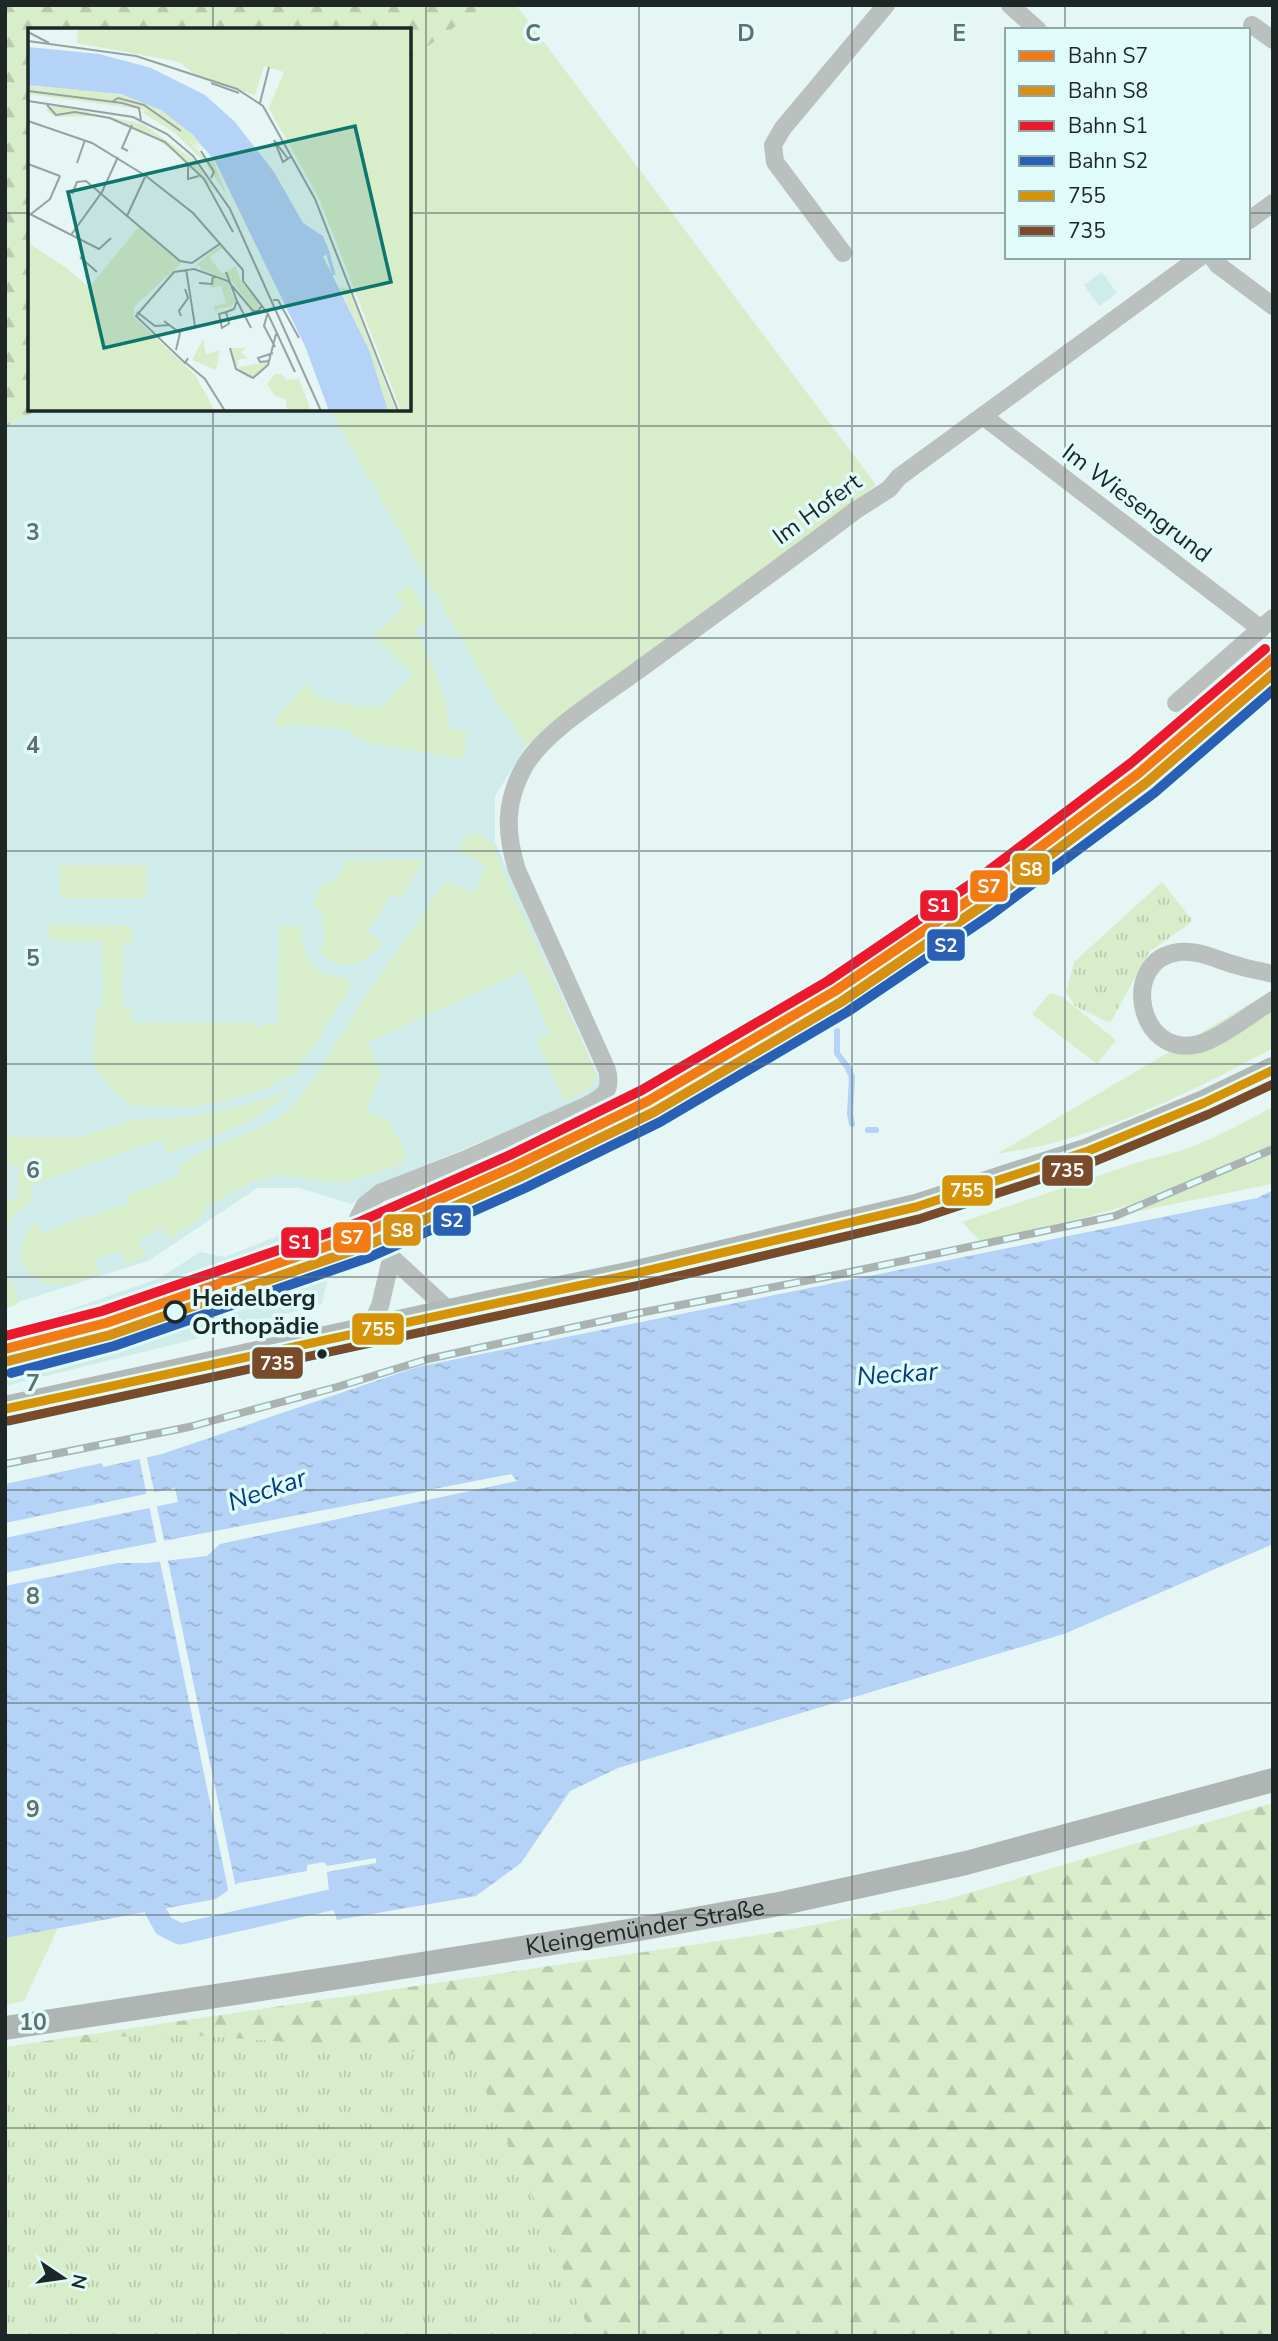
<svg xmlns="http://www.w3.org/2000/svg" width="1278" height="2341" font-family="'Nunito Sans',sans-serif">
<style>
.built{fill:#d0ecea}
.green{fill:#d8edc9}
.forest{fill:url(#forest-firs)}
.park{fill:url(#park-tufts)}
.water{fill:url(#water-ripples)}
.pier{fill:#e5f6f4}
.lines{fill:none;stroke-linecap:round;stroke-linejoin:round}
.stream{stroke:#b5d2f7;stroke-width:6}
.canal{stroke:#b5d2f7;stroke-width:21}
.street{stroke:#bac0be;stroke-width:18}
.secondary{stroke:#afb5b3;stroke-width:24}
.primary{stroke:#b1b9b6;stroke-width:26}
.rail-casing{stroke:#aab3b2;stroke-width:8}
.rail{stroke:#dffcfa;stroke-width:5;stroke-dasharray:16;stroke-linecap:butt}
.bus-1-casing{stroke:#dffcfa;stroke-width:14}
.bus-2-casing{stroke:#dffcfa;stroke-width:14}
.bus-1{stroke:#d69306;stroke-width:9}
.bus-2{stroke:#7a4b2a;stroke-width:9}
.rail-1-casing{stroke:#dffcfa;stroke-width:16}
.rail-2-casing{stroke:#dffcfa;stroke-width:16}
.rail-3-casing{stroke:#dffcfa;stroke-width:16}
.rail-4-casing{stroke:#dffcfa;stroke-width:16}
.rail-1{stroke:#f47a14;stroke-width:10}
.rail-2{stroke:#d79011;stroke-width:10}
.rail-3{stroke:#ec192e;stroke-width:10}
.rail-4{stroke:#2960b5;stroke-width:10}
.grid{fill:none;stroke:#626f6e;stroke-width:2;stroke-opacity:0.55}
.stop-dot{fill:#dffcfa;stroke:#1c2726;stroke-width:3.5}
.bus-dot{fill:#1c2726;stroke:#dffcfa;stroke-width:2.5}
.labels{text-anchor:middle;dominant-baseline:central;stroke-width:7;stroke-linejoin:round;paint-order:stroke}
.street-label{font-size:24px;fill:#1c2726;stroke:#dffcfa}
.stop-label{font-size:24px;font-weight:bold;fill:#1c2726;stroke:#dffcfa;text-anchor:start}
.water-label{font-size:26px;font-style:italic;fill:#043a84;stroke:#dffcfa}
.inset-river{fill:none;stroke:#b5d2f7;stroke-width:3.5}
.inset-road{fill:none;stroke:#95a3a2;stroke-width:2}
.view{fill:#0f766e;fill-opacity:0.15;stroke:#0f766e;stroke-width:3.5}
.inset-edge{fill:none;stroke:#1c2726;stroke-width:3.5}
.grid-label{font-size:23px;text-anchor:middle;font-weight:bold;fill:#626f6e;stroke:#dffcfa;stroke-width:7;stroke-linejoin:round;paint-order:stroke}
.line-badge{stroke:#dffcfa;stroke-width:2.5}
.badge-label{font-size:19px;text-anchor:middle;font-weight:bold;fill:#fff}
</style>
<defs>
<pattern id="forest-firs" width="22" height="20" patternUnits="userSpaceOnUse" patternTransform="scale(1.75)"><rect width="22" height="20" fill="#d8edc9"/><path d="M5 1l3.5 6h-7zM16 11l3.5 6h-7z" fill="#b9cbac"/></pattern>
<pattern id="park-tufts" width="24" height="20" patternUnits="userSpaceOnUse" patternTransform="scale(1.75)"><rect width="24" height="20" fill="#d8edc9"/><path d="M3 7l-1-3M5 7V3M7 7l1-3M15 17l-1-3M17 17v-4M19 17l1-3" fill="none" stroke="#b9cbac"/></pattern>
<pattern id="water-ripples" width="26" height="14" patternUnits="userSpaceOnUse" patternTransform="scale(1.75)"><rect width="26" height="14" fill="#b5d2f7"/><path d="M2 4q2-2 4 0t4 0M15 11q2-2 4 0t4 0" fill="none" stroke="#9bb4d4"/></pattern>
</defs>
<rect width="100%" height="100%" fill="#e5f6f4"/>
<!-- built -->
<path class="built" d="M1102,272L1117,293L1099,306L1084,285Z
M39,410H330L500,707L526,746L495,796V842L602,1085L585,1098L399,1176L351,1204L300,1188H257L148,1261L5,1306V427Z
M1273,643V685L1157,784L1004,901L944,953L704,1101L416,1237L329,1273L322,1304L184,1342L5,1386V1332L160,1278L200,1252L225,1257L296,1229L317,1243L402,1209L643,1094L738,1040L828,985L1056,822Z"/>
<!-- green -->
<path class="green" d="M485,5H516L876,485L526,746L500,707L330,410H410V59Z
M411,586L429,620L415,629C432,662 446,693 450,730H467L464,759L366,742L345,729L297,724L277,727L274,720L307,684L321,699L362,707L382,706L412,675L374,636L405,606L394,594Z
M471,833L482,835L493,845L508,884L596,1073C595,1090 578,1094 564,1101L536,1040L550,1034L523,971L367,1043L381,1073L366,1111L389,1121L407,1155L400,1165L343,1183L280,1175L253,1181L206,1208L199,1219L170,1240L161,1227L138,1242L147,1255L127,1265L122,1251L95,1260L100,1274C86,1278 72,1285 57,1284C21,1283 8,1247 35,1223L44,1234L66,1223L128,1204L126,1196L181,1175L178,1167L205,1150L271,1123L292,1107L308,1088L368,992L446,881L475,893L486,866L460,851L463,839Z
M423,860L401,899L392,894L367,932L383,943C363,966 338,975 317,948L325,945L322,909H314C318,871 337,892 346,861Z
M60,865H147L146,898H60Z
M48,925L132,926V942H123L122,1007H131V1022L256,1023V1027H262L263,1023H278L279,926H300C302,958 314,978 349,979L351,986L296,1073L269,1087L225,1101L195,1107L131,1106L110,1088L96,1067L93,1056L96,1011L103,1003L102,941H55L47,936Z
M1273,990V1048C1203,1086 1132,1121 1056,1142C1037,1148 1017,1150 997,1154Z
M1050,993L1062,997L1116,1040L1097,1064L1032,1014Z
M285,1092L287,1094C259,1122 205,1139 167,1153L161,1139L30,1185L34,1199L15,1213L5,1228V1199H18L19,1166L5,1165V1137H81L138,1119L180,1118L233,1109Z
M1273,1107V1145L1132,1204L1091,1216L980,1241L962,1222L1145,1160C1190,1152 1232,1129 1273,1107Z
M1273,1153L1271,1184L1135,1212Z
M5,1273C10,1284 21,1292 17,1304L5,1309Z
M58,1928L24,2001L5,2005V1938Z"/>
<!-- forest -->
<path class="forest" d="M5,5H485L410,59V30H30V410H39L5,427Z
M1273,1803V2336H5V2047L766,1934L945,1900Z"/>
<!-- park -->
<path class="park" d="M1162,882L1193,921L1149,952L1110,1023L1075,1006L1066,992L1074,962Z
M153,2032L471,2056L592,2336H5V2055Z"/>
<!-- water -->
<path class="water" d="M1273,1190V1544L1064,1634L618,1768L570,1791L521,1863L476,1896L337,1920L330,1900L327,1872L376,1863V1858L327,1866L324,1862L307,1865V1871L238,1883L216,1899L5,1938V1586L118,1563H147L207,1556L220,1544L517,1481L511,1474L116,1550L5,1573V1538L178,1502L175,1488L5,1523V1484L102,1463L103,1467L162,1454L417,1367L1257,1198Z"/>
<!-- pier -->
<path class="pier" d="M146,1454L155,1495L147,1497L139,1456Z
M156,1503L165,1544L157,1545L149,1505Z
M167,1556L236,1888L229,1894L159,1557Z"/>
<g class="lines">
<!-- stream -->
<path class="stream" d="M837,1031V1053L848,1068L852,1077L850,1114L852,1124
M868,1130H876"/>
<!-- canal -->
<path class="canal" d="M155,1910L164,1926L180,1934L330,1900"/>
<!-- street -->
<path class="street" d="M1010,5L1038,30
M1252,25L1273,40
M1248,221L1273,203
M843,253L775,162L773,145L783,128L886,5
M1212,257L1218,265L1273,306
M983,416L1261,629
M1176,703L1273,618
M1273,974C1261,971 1248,969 1236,965C1217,960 1200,950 1179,952C1119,959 1137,1060 1199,1044C1219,1039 1254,1012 1273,1000
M446,1313L442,1304L363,1231L358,1218L365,1205L380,1193L464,1160L588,1105C605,1096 612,1090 607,1070L517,870C505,832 505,802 524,767C544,732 600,698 633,674C707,620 782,566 856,510L889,489L899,477L1200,257
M368,1330L380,1306L391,1259"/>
<!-- secondary -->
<path class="secondary" id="s1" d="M5,2028L353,1975L628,1931L779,1904L966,1863L1273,1780"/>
<!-- primary -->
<path class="primary" d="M5,1409L486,1304L633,1274L916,1207L1088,1151L1204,1103L1273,1070"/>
<!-- rail casing -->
<g class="rail-casing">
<path id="rail" d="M5,1464L189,1427L337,1387L428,1359L634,1314L836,1275L1115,1216L1273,1149"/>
</g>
<!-- rail -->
<use href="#rail" class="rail"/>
<!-- bus-1 casing -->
<g class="bus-1-casing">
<path id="bus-1" d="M5,1409L633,1274L916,1207L1088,1151L1204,1103L1273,1070"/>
</g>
<!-- bus-2 casing -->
<g class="bus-2-casing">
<path id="bus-2" d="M8,1421L636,1286L919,1219L1093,1162L1209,1114L1273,1084"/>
</g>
<!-- bus-1 -->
<use href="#bus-1" class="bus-1"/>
<!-- bus-2 -->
<use href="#bus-2" class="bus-2"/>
<!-- rail-1 casing -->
<g class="rail-1-casing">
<path id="rail-1" d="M5,1349L106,1323L362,1234L515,1166L648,1101L835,991L978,894L1139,773L1273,658"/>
</g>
<!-- rail-2 casing -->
<g class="rail-2-casing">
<path id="rail-2" d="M8,1361L110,1335L366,1246L520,1177L654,1112L841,1002L985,904L1146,783L1273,674"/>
</g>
<!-- rail-3 casing -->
<g class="rail-3-casing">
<path id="rail-3" d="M5,1336L102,1311L357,1223L510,1155L642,1090L828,981L971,884L1131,763L1265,649"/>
</g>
<!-- rail-4 casing -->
<g class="rail-4-casing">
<path id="rail-4" d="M11,1373L114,1346L370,1257L525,1188L660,1122L847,1012L992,914L1154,793L1273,690"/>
</g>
<!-- rail-1 -->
<use href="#rail-1" class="rail-1"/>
<!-- rail-2 -->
<use href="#rail-2" class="rail-2"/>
<!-- rail-3 -->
<use href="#rail-3" class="rail-3"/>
<!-- rail-4 -->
<use href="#rail-4" class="rail-4"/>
</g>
<!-- grid -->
<path class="grid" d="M213,5V30M426,5V2336M639,5V2336M852,5V2336M1065,5V30M5,213H30M410,213H1007M1248,213H1273M1065,257V2336M213,410V2336M5,426H1273M5,638H1273M5,851H1273M5,1064H1273M5,1277H1273M5,1490H1273M5,1703H1273M5,1915H1273M5,2128H1273"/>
<!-- markers -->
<circle class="stop-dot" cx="175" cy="1312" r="10"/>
<circle class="bus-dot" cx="322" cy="1354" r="6"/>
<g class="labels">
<!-- street labels -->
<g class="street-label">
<text transform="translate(1137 503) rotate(37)">Im Wiesengrund</text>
<text transform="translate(817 509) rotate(-36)">Im Hofert</text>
<text stroke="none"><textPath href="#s1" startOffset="648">Kleingemünder Straße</textPath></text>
</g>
<!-- stop labels -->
<g class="stop-label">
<text x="192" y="1298">Heidelberg<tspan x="192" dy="28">Orthopädie</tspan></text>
</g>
<!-- water labels -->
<g class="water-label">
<text transform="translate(897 1374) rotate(-4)">Neckar</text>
<text transform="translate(267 1490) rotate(-19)">Neckar</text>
</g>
</g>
<!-- overview -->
<g transform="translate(28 28)">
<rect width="383" height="383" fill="#e5f6f4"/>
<path d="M0,57H35L74,62L112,72L133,82L154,96L178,122L122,78L81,64ZM26,77L115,96L166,132L189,166L157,132L127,110L73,88L27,89L18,82ZM119,82L159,110L178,131H185L199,168L179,137L146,104L113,84ZM111,199L153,235L107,278L87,282L61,259ZM191,217L195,220L181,229L194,246L208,238L213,254L230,272L231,282H225L204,253L172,241V237L165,240ZM186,250L199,254L208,273L203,279L189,281L188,288L186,278L198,275L193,258L182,260ZM311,259L321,261L368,383H360L342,324ZM175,311L178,326L192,322L188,342L164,332ZM203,320H218L213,325L220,330L210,332V339L240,334L231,347L219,349L207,336Z" fill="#d8edc9"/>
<path d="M50,0H383V383H373L292,172L241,80L256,44L236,38L227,67L167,47L152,34L49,15ZM0,215L37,239L87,282L106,276V289L167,347L187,383H0ZM247,346H254L258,352L271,351L283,383H259L258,371L247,368L239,356Z" fill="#d8edc9"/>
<path d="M0,58L74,63L112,73L148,94L174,122L119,82L0,66ZM355,175L383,197V383H374L321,244L315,205Z" fill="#d8edc9"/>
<path d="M0,19L71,26L123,40L177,67L207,94L246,144L275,195L295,208L302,225L295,228L342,324L360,383H301L277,318L187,133L164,106L133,82L93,66L0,57Z" fill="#b5d2f7"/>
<path class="inset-river" d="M300,226L306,247"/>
<path class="inset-road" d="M0,4L21,15M0,13L108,28L209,61L235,78L287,171L370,383M183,55L211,65M0,63L94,75L111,80L113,92M0,73L105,89L139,106L165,128L202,181L293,383M85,73L90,70L116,77L153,103M232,75L241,39M19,77L28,87L47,84L82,90L137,114L176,151L205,204M0,93L64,115L118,148L165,185L215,242M246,112L255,134L264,128M246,112L260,131M100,123L94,120L104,97M173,123L186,144L183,150M49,135L57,112M160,135V151L171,148M0,136L32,148M44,166L49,154L58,153L152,233L164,235M0,185L71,221L83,210M3,186L22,171L32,148M99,188L117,149M43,207L74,164L90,129M52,229L69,244M164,235L193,215M158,241L167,298M215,242V253L240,286L267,344M171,255L184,256L185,247M245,272H250L271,310M209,273L223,300M109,284L127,298L142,297M196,285L206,281L209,273L198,244M239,287L236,298L247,319M153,288L151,283L160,270L157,261M136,293L152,305L148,322M201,295L198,284L191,286L194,300L202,295M202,320L208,341L225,350L240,337L248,306M160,330L157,335L108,288L146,244L166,241L200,253L225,283H230L234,277M242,333L232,334L230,330L245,325M158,335L177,351L197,383"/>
<path class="view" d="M327,98L363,254L76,320L40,164Z"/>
<rect width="383" height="383" class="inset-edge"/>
</g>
<g class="grid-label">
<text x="533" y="41">C</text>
<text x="746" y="41">D</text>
<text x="959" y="41">E</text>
<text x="33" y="540">3</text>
<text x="33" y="753">4</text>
<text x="33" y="966">5</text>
<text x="33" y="1178">6</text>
<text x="33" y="1391">7</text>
<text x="33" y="1604">8</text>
<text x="33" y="1817">9</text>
<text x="33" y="2030">10</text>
</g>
<g class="line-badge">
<rect x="1011" y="852" width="40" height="34" rx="7" fill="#d79011"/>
<rect x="969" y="869" width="40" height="34" rx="7" fill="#f47a14"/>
<rect x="919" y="889" width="40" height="33" rx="7" fill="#ec192e"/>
<rect x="926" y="928" width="40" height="34" rx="7" fill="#2960b5"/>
<rect x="1041" y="1154" width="53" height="33" rx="7" fill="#7a4b2a"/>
<rect x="941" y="1174" width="53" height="33" rx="7" fill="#d69306"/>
<rect x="432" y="1204" width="40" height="33" rx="7" fill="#2960b5"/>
<rect x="382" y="1213" width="40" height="34" rx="7" fill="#d79011"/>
<rect x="332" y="1221" width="40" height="33" rx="7" fill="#f47a14"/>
<rect x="280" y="1226" width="40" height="33" rx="7" fill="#ec192e"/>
<rect x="351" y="1312" width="54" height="34" rx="7" fill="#d69306"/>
<rect x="251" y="1346" width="53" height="34" rx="7" fill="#7a4b2a"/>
</g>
<g class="badge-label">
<text x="1031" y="876">S8</text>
<text x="989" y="893">S7</text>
<text x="939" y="912">S1</text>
<text x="946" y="952">S2</text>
<text x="1067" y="1177">735</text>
<text x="967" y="1197">755</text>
<text x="452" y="1227">S2</text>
<text x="402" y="1237">S8</text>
<text x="352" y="1244">S7</text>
<text x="300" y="1249">S1</text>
<text x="378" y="1336">755</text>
<text x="277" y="1370">735</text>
</g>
<!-- border -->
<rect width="1278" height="2341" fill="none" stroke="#1c2726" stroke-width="14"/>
<!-- legend -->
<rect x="1005" y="28" width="245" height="231" fill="#dffcfa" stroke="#91a7a5" stroke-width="2"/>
<rect x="1019" y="51" width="35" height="10" fill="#f47a14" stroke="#91a7a5" stroke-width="2"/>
<text x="1068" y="63" font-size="21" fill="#1c2726">Bahn S7</text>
<rect x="1019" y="86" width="35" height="10" fill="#d79011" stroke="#91a7a5" stroke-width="2"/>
<text x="1068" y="98" font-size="21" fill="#1c2726">Bahn S8</text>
<rect x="1019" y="121" width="35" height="10" fill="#ec192e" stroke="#91a7a5" stroke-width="2"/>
<text x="1068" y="133" font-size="21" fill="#1c2726">Bahn S1</text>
<rect x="1019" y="156" width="35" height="10" fill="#2960b5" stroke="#91a7a5" stroke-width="2"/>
<text x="1068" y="168" font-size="21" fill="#1c2726">Bahn S2</text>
<rect x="1019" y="191" width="35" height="10" fill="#d69306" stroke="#91a7a5" stroke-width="2"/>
<text x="1068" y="203" font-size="21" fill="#1c2726">755</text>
<rect x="1019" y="226" width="35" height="10" fill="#7a4b2a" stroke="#91a7a5" stroke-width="2"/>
<text x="1068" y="238" font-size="21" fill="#1c2726">735</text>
<!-- north arrow -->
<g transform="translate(63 2278) rotate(103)" stroke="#dffcfa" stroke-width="5" paint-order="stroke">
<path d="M0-5L12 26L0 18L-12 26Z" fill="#1c2726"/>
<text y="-10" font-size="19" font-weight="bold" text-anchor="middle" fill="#1c2726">N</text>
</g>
</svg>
